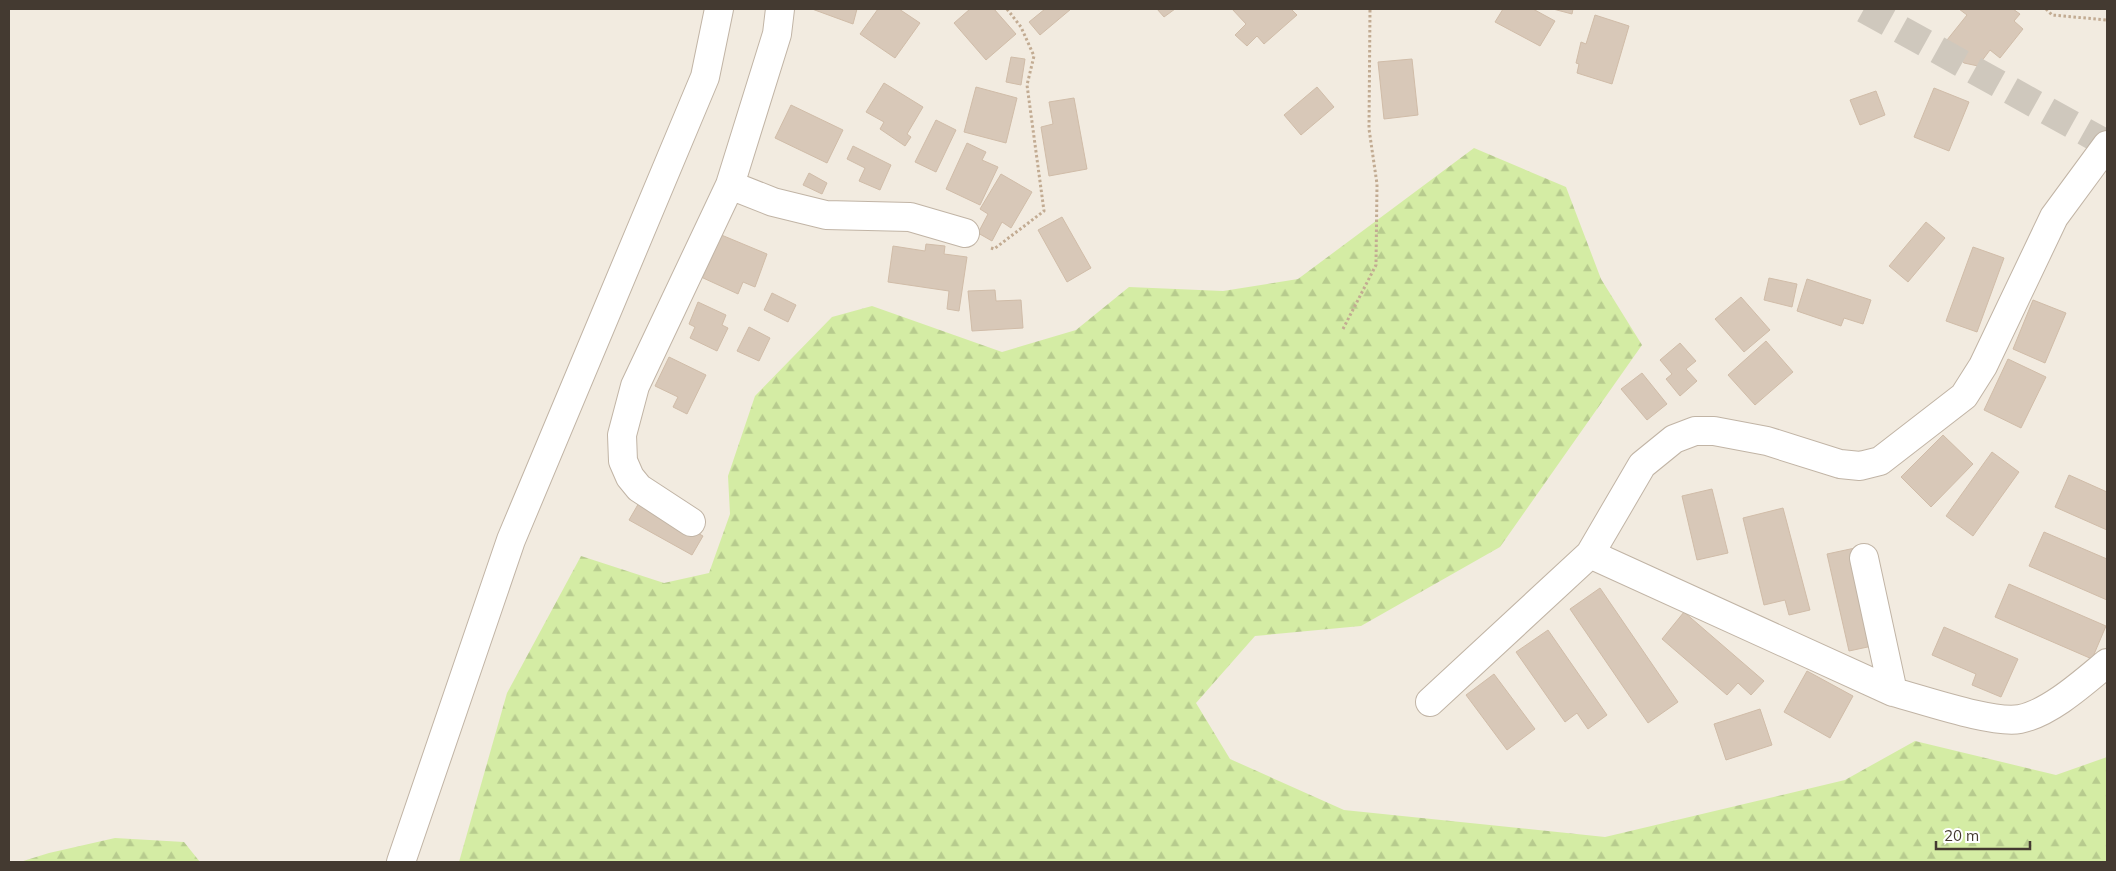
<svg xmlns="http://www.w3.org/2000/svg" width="2116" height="871" font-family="Mulish,sans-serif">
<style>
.forest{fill:url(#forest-firs)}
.building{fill:#d8c8b8;stroke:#d0bca8}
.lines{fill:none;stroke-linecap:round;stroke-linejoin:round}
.primary-tunnel{stroke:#cfc8bd;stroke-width:28;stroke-dasharray:28 14;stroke-linecap:butt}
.minor-casing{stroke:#c1b4a5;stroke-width:30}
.tertiary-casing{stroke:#c1b4a5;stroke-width:30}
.path{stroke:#c2ab92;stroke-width:3;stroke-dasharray:2.5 2.5;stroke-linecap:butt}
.minor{stroke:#fff;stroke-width:28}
.tertiary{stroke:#fff;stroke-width:28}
</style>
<defs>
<pattern id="forest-firs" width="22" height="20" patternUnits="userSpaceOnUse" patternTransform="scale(1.25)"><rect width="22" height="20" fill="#d4eca4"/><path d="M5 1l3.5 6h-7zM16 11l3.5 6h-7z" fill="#b7cb8e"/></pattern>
</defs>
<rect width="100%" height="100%" fill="#f2ebe0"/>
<!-- forest -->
<path class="forest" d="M1474,148L1566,187L1601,279L1642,345L1500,547L1361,626L1255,636L1196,703L1230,759L1344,810L1605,837L1845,780L1915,741L2056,775L2107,757V862H459L507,693L581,556L664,583L709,573L730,514L728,476L755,396L832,317L872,306L1002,352L1076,330L1129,287L1223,291L1298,279Z
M115,838L184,842L200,862H20L49,853Z"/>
<!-- building -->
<path class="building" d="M812,9H857L853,24Z
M878,9H899L920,23L895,58L860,34Z
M970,9H994L1016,34L986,60L954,23Z
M1045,9H1071L1040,35L1029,22Z
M1157,9H1175L1164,17Z
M1232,9H1291L1297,15L1264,44L1257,36L1247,46L1235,35L1246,24Z
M1503,9H1533L1555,21L1540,46L1495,22Z
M1553,9H1573L1572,14Z
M1959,9H2013L2020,14L2014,21L2023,29L2000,58L1990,50L1978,66L1964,63L1953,53L1947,40L1967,15Z
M1595,15L1629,26L1612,84L1577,73L1579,64L1576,63L1581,42L1586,44Z
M1011,57L1025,59L1021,85L1006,82Z
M1412,59L1418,115L1384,119L1378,62Z
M884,83L923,107L907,134L911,137L905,146L880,129L884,122L866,112Z
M976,87L1017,98L1006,143L964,132Z
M1317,87L1334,107L1301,135L1284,115Z
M1934,88L1969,102L1949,151L1914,137Z
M1876,91L1885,115L1860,125L1850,100Z
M1074,98L1087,169L1049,176L1041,127L1053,124L1049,102Z
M791,105L843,130L827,163L775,138Z
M936,120L956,130L936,172L915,162Z
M967,143L986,152L982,160L998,167L980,205L946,189Z
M853,146L891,165L880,190L859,181L865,168L847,159Z
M809,173L827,183L822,194L803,185Z
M1001,174L1032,192L1011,228L1002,222L992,241L978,233L988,214L980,209Z
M1062,217L1091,268L1067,282L1038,230Z
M1926,222L1945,238L1908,282L1889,266Z
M719,234L767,254L755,287L743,282L738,294L701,277Z
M926,244L945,246L944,254L967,257L959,311L947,309L949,291L888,282L893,246L925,251Z
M1973,247L2004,258L1977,332L1946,321Z
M1769,278L1797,284L1792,307L1764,300Z
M1807,279L1871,300L1863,324L1844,318L1841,326L1797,311Z
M995,290L996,301L1021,300L1023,328L972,331L968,291Z
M772,293L796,305L788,322L764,310Z
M1741,297L1770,330L1744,352L1715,319Z
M2033,300L2066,313L2045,363L2013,349Z
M698,302L726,315L722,325L728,328L717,351L690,338L695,327L689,324Z
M749,327L770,338L759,361L737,351Z
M1766,341L1793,372L1755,405L1728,375Z
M1680,343L1696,361L1686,369L1697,381L1680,396L1666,379L1672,374L1660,360Z
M669,357L706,375L687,414L673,407L678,397L655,386Z
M2008,359L2046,377L2021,428L1984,410Z
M1642,373L1667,404L1647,420L1621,389Z
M1943,435L1973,464L1931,507L1901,477Z
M1992,452L2019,472L1973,536L1946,516Z
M2069,475L2107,492V530L2055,507Z
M1712,489L1728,553L1697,560L1682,496Z
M640,501L703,536L692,555L629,520Z
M1783,508L1810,610L1789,615L1785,600L1764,605L1743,518Z
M2044,532L2107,559V600L2029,566Z
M1855,548L1877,645L1849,651L1827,554Z
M2009,584L2106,626L2092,659L1995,617Z
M1600,588L1678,702L1648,723L1570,609Z
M1684,612L1764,681L1751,695L1738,683L1727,695L1662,639Z
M1944,627L2018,659L2001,697L1972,685L1976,674L1932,655Z
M1548,630L1607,715L1588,729L1577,713L1565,722L1516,652Z
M1807,671L1853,696L1830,738L1784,712Z
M1494,674L1535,729L1507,750L1466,695Z
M1760,709L1772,745L1726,760L1714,724Z"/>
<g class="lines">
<!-- primary-tunnel -->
<path class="primary-tunnel" d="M1864,9L2107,144"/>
<!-- minor casing -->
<g class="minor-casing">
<path id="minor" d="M730,185L773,202L826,215L910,217L965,233
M691,522L639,488L630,477L623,461L622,435L635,386L730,185L777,34L780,9
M1590,554L1893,692L1864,558
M1893,692C1924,700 1992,724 2020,719C2050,713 2084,682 2107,663
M1430,702L1590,554L1642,465L1674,439L1695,431H1714L1767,441L1840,464L1860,466L1880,461L1964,396L1983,366L2054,217L2107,145"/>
</g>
<!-- tertiary casing -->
<g class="tertiary-casing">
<path id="tertiary" d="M401,862L511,540L705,77L719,9"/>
</g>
<!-- path -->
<path class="path" d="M2046,9L2052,15L2107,20
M991,248L994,249L1044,211L1027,85L1034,56L1021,27L1007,9
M1343,329L1376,265L1377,184L1369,129L1370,9"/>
<!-- minor -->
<use href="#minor" class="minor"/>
<!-- tertiary -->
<use href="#tertiary" class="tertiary"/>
</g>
<!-- border -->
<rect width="2116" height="871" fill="none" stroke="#443a31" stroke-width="20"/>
<!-- scale -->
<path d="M1936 841v8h94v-8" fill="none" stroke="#443a31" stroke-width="2.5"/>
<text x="1944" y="841" font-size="15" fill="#443a31" stroke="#ffffff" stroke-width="4" paint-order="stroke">20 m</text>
</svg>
